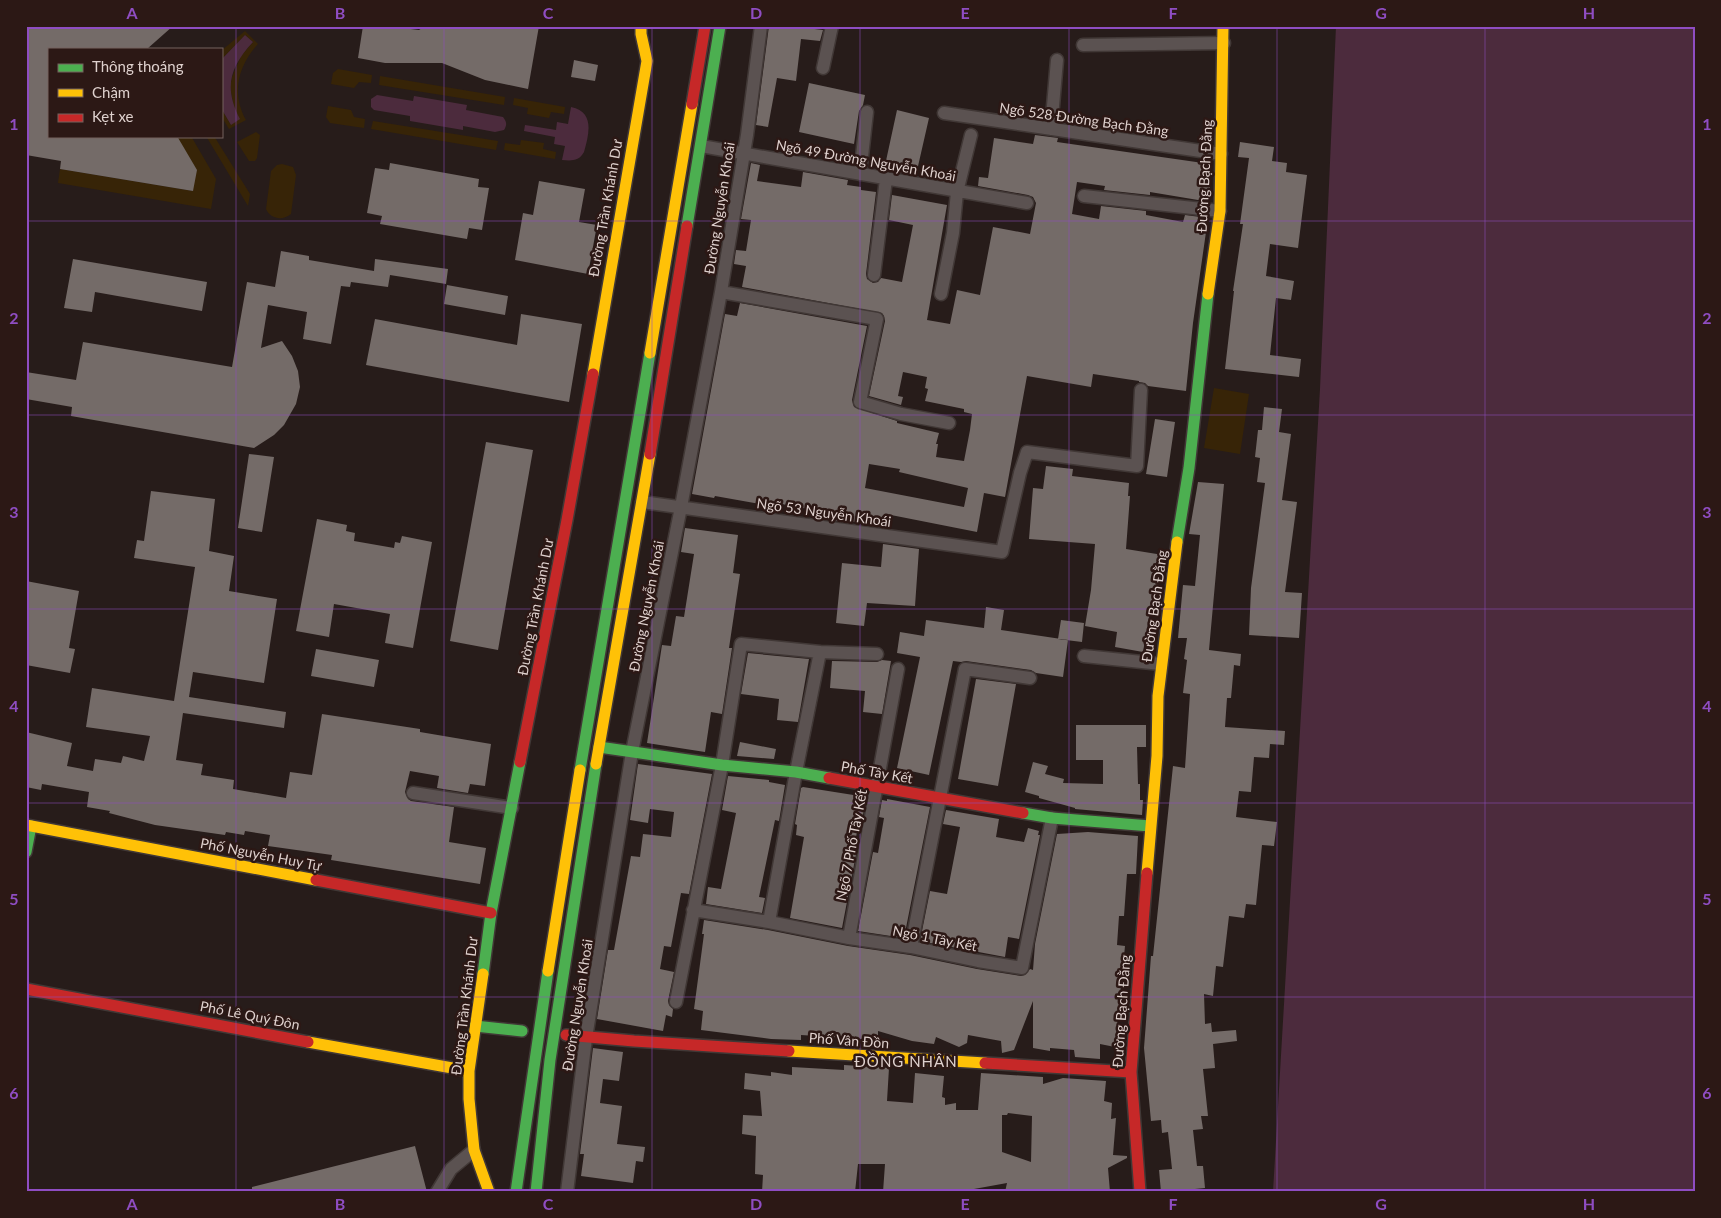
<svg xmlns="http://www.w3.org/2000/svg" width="1721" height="1218" font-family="Lato,sans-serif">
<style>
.green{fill:#372407}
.water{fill:#4c2b3d}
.building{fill:#746b68;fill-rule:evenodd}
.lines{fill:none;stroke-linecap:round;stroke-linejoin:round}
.street-casing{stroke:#413836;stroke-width:15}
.fast-casing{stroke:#413836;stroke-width:14}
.slow-casing{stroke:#413836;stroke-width:14}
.jam-casing{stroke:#413836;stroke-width:14}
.street{stroke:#5b5251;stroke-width:12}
.fast{stroke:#4caf50;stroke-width:11}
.slow{stroke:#ffc107;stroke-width:11}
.jam{stroke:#c62828;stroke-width:11}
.grid{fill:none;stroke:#8f4dc2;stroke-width:1;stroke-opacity:0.55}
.labels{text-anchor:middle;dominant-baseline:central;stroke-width:5;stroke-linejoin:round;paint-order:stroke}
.street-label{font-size:14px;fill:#dfd1ce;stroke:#2c1815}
.neighbourhood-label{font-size:15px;letter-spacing:1px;fill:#dfd1ce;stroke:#2c1815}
.neatline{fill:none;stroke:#8f4dc2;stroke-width:2}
.grid-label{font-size:16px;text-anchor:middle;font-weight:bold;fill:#8f4dc2}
</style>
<rect width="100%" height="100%" fill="#271c1a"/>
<!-- green -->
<path class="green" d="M245,31L258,44C238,66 231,93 246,120L229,129L221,116V108L231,125L234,108L230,87L232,77L241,56L253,42L245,35L221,60V51Z
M338,69L372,75L371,83L359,82L354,88L331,84L333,73Z
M380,76L505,97L504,105L379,85Z
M514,98L565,107L564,114L551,112L549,118L527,114L528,108L513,105Z
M328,106L351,110L354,117L365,119L364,128L330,123L326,117Z
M373,121L498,141L496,150L371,129Z
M256,132L260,135L257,158L255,161H249L237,142Z
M177,136H191L216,179L211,209L58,183L60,169L193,191Z
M206,136H214L250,194L248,206Z
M521,140L544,143L543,149L556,152L555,159L504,150L505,143L520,145Z
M282,164L293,167L296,175L291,214C283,221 270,219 266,209L271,171L277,165Z
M1214,388L1249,394L1240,454L1204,448Z"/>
<!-- water -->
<path class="water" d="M1336,26H1695V1192H1273L1320,389Z
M245,35L253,42C229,68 224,88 240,119L231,125L221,108V60Z
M377,95L413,101L414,96L467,105L466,110L503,117C507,122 507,125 504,130L495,132L463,126V130L410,121V116L374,110L371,107V99Z
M571,107C595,112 589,134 584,152C579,161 572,161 562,160L565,146L554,144L555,137L524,131L525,125L556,130L557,122L568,124Z"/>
<!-- building -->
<path class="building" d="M26,26H173L147,49H49V136H177L197,170L193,191L60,169L61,161L26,155Z
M363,26H386L419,30L425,26H539L528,89L485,80L442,63H385L358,58Z
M769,26H806V28L823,30L820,41L801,39L796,81L777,78L768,127L756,125Z
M574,60L598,65L595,81L571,77Z
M809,83L865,95L863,105L859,111L854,144L799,132Z
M897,110L929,118L916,175L884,170Z
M1035,135L1058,138L1057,142L1210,164V202L1150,192V195L1104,190L1105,186L1077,182L1072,214L1099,219L1101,206L1146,211V215L1183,222L1185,215L1208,218L1193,323L1186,391L1148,386L1145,383L1139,382V381L1093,374L1091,387L1027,376L1005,497L984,493L977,532L891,515L888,527L849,521L848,522L814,518L815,510L808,509L761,500L760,504L715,496L714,498L692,494L725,314L737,316L740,303L867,326L852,400L854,407L897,421V423L939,433L936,444H938L936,457L964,461L970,430L972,414L964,412V409L925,401L928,389L925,388L927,377L903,372L898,396L903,397L901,405L869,396L885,321L884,316L882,313L742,287L746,266L734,264L736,250L746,251L751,220L741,219L751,163L760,165L757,181L801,187L803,172L848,180L847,185L861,187V190L876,192L866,274L867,279L873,283L878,282L881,278L902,282L913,225L889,220L892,195L947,205L927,320L950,324L957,290L980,295L993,227L1030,234L1036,203L1033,197L1028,195L978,186L979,177L988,178L994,138L1033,144ZM869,464L900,469L899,472L968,488L964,507L865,488Z
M1240,142L1274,147L1272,161L1287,163L1286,172L1307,175L1298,248L1270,244L1266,276L1294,281L1291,300L1276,298L1270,355L1301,359L1299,377L1225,369L1234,291H1233L1243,224H1240L1249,158L1238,157Z
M390,163L479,179L478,187L489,188L482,230L469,228L467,239L380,224L382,216L367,213L375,168L389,170Z
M539,181L585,189L579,222L597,225L588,274L515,260L523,213L533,215Z
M281,251L309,256V260L374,271L375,259L448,269L446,284L390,275L388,287L351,282L350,287L341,286L331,344L303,339L307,312L268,305L261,348L282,341L292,356L298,371L300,387L296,404L284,425L274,435L254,448L71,416L72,407L26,399V372L76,380L83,342L232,367L247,282L275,287Z
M73,259L207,282L202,311L95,292L92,312L64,308Z
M447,285L508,296L505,315L444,304Z
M521,314L582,324L569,402L366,365L375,319L517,345Z
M1264,407L1282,409L1279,432L1291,434L1282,500L1297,502L1285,592L1302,593L1299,638L1249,635L1251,588L1265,483L1257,482L1260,458L1255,457L1258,430H1262Z
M1155,419L1175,422L1167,477L1146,474Z
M486,442L533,450L498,650L450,641Z
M249,454L274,457L262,532L238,528Z
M1046,466L1073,469L1072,476L1129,483L1128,496H1130L1126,549L1163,555L1156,600H1152L1143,652L1115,647L1117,632L1085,626L1091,590L1095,544L1029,539L1033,488L1043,489Z
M1198,482L1224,484L1209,650L1241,654L1240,666L1234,665L1231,698H1227L1225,727L1285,731L1284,745L1270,744L1269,758L1254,757L1251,792L1239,791L1236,817L1277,822L1274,846L1262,845L1256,905L1246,904L1244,918L1229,916L1223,967L1216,966L1213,996L1204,994L1205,1024L1211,1023L1212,1032L1236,1030L1237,1041L1213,1044L1215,1068L1203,1069L1208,1116H1201L1203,1129L1193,1130L1197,1166H1203L1205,1188L1185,1190V1192H1161L1159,1170L1172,1169L1168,1132L1162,1133L1161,1120L1151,1121L1144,1048L1151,956H1153L1173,766L1185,768L1190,694L1183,693L1187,660L1184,659L1187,638H1178L1183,585L1195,586L1200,535L1189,534Z
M151,491L215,499L209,551L234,556L229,591L277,599L264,683L193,672L189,697L286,712L284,728L183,713L176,760L203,764L201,775L234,780L233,789L286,798L290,772L312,775L322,714L420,729V732L491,744L485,786L470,784L468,793L437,788L439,776L410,771L405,792L408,799L411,801L454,807L449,842L486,848L480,884L331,860L332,855L268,846L270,835L245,831L244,835L226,832L225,835L155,825L109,813L110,811L87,807L89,792L42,784L41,790L26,787V732L72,743L67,766L93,771L95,759L121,763L123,756L144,761L150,736L86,727L92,688L174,701L195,567L134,558L137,540L144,541Z
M317,519L347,525L346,531L355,533L354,541L394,548L395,542L400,543L402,536L432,542L413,648L385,643L390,614L334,604L329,637L296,631Z
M685,528L738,535L733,573L740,574L729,648H732L722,714L711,712L705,752L647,743L662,645L671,646L676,616L684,617L694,554L681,552Z
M883,544L919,549L915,606L867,603L864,626L836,623L842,563L881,567Z
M26,581L79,591L69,648L75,649L70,673L26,665Z
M986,607L1004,610L1001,630L1068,640L1063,677L1036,673L1031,670L966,661L961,662L953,661L929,775L897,768L920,657L897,653L900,632L924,636L926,620L984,628Z
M1061,620L1084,623L1082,642L1058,639Z
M316,649L379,660L374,687L311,676Z
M748,653L809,659L798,722L777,720L779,699L741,694Z
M882,660L891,661L882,714L863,712L865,691L830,688L832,661L877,662Z
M976,679L1016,684L998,786L958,779Z
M1076,725H1146V747H1137L1138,784H1140V800H1143L1142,815L1075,809V808L1039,798V796L1025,792L1033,762L1048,766L1045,774L1064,779L1063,783L1103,784V760H1076Z
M740,742L776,749L774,759L737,756Z
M638,764L712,774L689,894L681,893L671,947L664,946L660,969L674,972L668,1001L669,1005L673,1009L672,1017L666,1015L663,1031L597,1019L608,950H614L631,856L640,857L643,834L671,837L674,812L650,809L648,823L630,820Z
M728,776L769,780V782L785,785L779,821L775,820L759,897L765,898L762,913L706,904L708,887L721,889L736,813L722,810Z
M803,787L866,797L863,815L860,814L854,849H857L842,928L790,918L804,837L796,835L797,825L795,824L801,788Z
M887,799L930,807L904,938L858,931L873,852L878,853L884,818L879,817L882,800L887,801Z
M946,810L999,819L996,837L1024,842L1028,828L1039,831L1038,835H1040L1019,939L1008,937L1005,957L920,941L930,891L947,894L960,827L943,824Z
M1088,832L1138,836L1136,874H1127L1124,916H1119L1117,945L1125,946L1115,1047L1100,1044V1059L1075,1057L1074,1050L1050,1048V1051L1033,1048V1001L1014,1050L1002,1053L1001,1041L968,1035L967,1043L959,1047L936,1037L934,1044L912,1041L878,1031V1040L801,1035V1040L771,1039L701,1030L703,1011L694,1009L704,934H702L704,920L768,930L848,946L910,955L977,969L1021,976L1025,975L1030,969L1033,970L1035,944L1057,834Z
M593,1048L623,1052L619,1081L603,1079L600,1103L622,1106L617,1144L645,1147L643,1162L636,1161L633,1183L581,1176L584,1154H580Z
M844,1065L889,1068L887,1101L913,1103L915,1073L944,1076L942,1097L945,1098V1105L956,1103V1110H978L981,1073L1043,1077V1084L1063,1078L1106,1081L1104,1101L1112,1103L1111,1119L1116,1118L1113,1155L1127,1156V1158L1108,1168L1110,1192H1005L1007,1183L974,1189V1192H883L885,1164H858L855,1192H762L763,1175L755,1174L756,1136L742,1134L743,1115L762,1116L760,1091L744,1089L745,1073L771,1076V1072L792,1075V1067L844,1070ZM1008,1113L1032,1116L1031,1162L1002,1152V1115H1007Z
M415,1146L427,1192H252V1187Z"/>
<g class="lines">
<!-- street casing -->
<g class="street-casing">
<path id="street" d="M1083,45L1224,43
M823,68L832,26
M944,113L1221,154
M1051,129L1057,60
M701,146L1027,203
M860,174L867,112
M1084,196L1220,211
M874,275L886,179
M721,292L877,319L860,402L901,414L949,423
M941,294L953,233L957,192L971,135
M642,502L1002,552L1020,473L1027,452L1137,466L1141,390
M820,652L877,654
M1084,656L1161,664
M413,793L512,808
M693,910L769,922L849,938L911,947L978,961L1022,968L1052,818
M849,938L898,669
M911,947L965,669L1030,678
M676,1002L722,765L741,644L820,652L796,772L769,922
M437,1192L451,1169L474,1150
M567,1192L586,1038L632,752L681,507L721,292L747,135L761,26"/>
</g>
<!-- fast casing -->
<g class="fast-casing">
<path id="fast" d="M687,226L720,26
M1177,542L1189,468L1208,294
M599,747L722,765L796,772L829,778
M580,770L650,353
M1023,813L1052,818L1150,826
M26,852L31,826
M483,974L491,913L520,762
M475,1026L522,1031
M516,1192L548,971
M536,1192L550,1060L596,764"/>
</g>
<!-- slow casing -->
<g class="slow-casing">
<path id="slow" d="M1208,294L1220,211L1223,26
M650,353L692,104
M593,374L647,61L641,34V26
M596,764L650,454
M26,825L316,880
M1147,873L1157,756L1158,696L1177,542
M548,971L580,770
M483,974L469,1071V1099L474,1150L489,1192
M308,1042L469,1071
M789,1051L985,1063"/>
</g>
<!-- jam casing -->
<g class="jam-casing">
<path id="jam" d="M692,104L705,26
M650,454L687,226
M520,762L567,520L593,374
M829,778L1023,813
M316,880L491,913
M26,989L308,1042
M566,1035L634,1041L789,1051
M985,1063L1131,1072
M1140,1192L1131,1072L1147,873"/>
</g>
<!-- street -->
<use href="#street" class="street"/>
<!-- fast -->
<use href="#fast" class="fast"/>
<!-- slow -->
<use href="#slow" class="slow"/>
<!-- jam -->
<use href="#jam" class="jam"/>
</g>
<!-- grid -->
<path class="grid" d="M236,26V1192M444,26V1192M652,26V1192M860,26V1192M1069,26V1192M1277,26V1192M1485,26V1192M26,221H1695M26,415H1695M26,609H1695M26,803H1695M26,997H1695"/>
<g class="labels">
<!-- street labels -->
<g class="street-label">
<text transform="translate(1084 119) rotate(8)">Ngõ 528 Đường Bạch Đằng</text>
<text transform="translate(866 160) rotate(10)">Ngõ 49 Đường Nguyễn Khoái</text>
<text transform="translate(1204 176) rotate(-87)">Đường Bạch Đằng</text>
<text transform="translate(605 208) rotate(-80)">Đường Trần Khánh Dư</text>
<text transform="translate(719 208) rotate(-81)">Đường Nguyễn Khoái</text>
<text transform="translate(824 512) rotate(8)">Ngõ 53 Nguyễn Khoái</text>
<text transform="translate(646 606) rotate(-79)">Đường Nguyễn Khoái</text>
<text transform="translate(1154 606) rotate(-82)">Đường Bạch Đằng</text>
<text transform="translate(535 607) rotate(-79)">Đường Trần Khánh Dư</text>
<text transform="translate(877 772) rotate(10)">Phố Tây Kết</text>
<text transform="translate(851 845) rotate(-79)">Ngõ 7 Phố Tây Kết</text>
<text transform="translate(261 854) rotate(11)">Phố Nguyễn Huy Tự</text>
<text transform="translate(935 938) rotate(11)">Ngõ 1 Tây Kết</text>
<text transform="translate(577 1005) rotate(-81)">Đường Nguyễn Khoái</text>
<text transform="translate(464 1006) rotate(-83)">Đường Trần Khánh Dư</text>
<text transform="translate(1121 1011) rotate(-86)">Đường Bạch Đằng</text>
<text transform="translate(250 1015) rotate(11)">Phố Lê Quý Đôn</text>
<text transform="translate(849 1040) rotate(4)">Phố Vân Đồn</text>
</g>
<!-- neighbourhood labels -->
<g class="neighbourhood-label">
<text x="906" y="1061">ĐỒNG NHÂN</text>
</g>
</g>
<!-- border -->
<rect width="1721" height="1218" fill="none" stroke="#2c1815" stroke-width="55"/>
<!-- legend -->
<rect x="48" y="48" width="175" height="90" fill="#2c1815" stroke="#74625f"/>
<rect x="58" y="64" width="25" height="8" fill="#4caf50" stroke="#74625f"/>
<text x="92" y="72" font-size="15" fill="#dfd1ce">Thông thoáng</text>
<rect x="58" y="89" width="25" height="8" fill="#ffc107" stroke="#74625f"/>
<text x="92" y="98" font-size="15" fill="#dfd1ce">Chậm</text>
<rect x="58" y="114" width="25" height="8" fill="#c62828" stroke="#74625f"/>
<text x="92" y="122" font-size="15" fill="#dfd1ce">Kẹt xe</text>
<rect x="28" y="28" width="1666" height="1162" class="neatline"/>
<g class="grid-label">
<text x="132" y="19">A</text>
<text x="340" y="19">B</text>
<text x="548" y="19">C</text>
<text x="756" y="19">D</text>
<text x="965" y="19">E</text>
<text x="1173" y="19">F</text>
<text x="1381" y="19">G</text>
<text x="1589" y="19">H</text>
<text x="14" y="130">1</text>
<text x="1707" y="130">1</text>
<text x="14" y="324">2</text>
<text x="1707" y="324">2</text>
<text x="14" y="518">3</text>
<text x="1707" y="518">3</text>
<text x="14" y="712">4</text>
<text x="1707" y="712">4</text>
<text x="14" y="905">5</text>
<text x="1707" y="905">5</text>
<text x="14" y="1099">6</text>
<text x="1707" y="1099">6</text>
<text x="132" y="1210">A</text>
<text x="340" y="1210">B</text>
<text x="548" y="1210">C</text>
<text x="756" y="1210">D</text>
<text x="965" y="1210">E</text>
<text x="1173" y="1210">F</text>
<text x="1381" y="1210">G</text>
<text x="1589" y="1210">H</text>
</g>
</svg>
